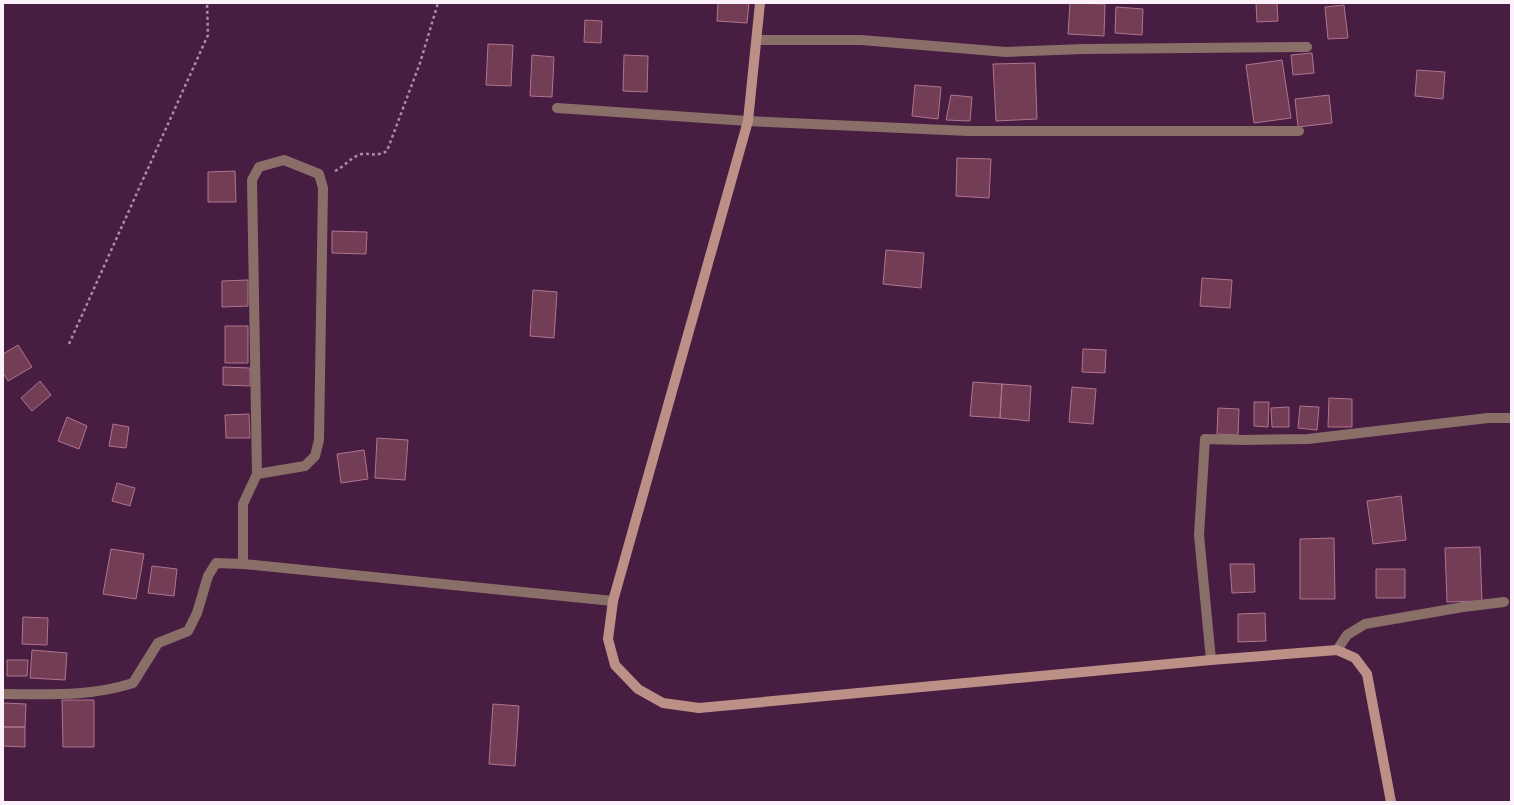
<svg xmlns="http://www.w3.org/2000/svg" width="1514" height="805" font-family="Rubik,sans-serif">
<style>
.building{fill:#743d56;stroke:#b0748e}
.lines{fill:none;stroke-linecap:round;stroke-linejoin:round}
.path{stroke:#a78ea4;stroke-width:2.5;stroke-dasharray:3 3;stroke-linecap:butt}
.street{stroke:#8a6e68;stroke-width:10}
.secondary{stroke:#bd9087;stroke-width:10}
</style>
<rect width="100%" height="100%" fill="#471d42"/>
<!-- building -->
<path class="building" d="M718,3H749L747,23L717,21Z
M1070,3L1105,4L1104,36L1068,34Z
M1256,3H1277L1278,21L1257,22Z
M1344,5L1348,38L1328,39L1325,7Z
M1116,7L1143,9L1142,35L1115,33Z
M585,20L602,21L601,43L584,42Z
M488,44L513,45L511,86L486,85Z
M1312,53L1314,73L1293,75L1291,55Z
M532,55L554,57L552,97L530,96Z
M624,55L648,56L647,92L623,91Z
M1282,60L1291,118L1254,123L1246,65Z
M1035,63L1037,119L996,121L993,64Z
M1417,70L1445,72L1443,99L1415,96Z
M915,85L941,87L938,119L912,116Z
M951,95L972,97L970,121L946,120Z
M1329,95L1332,123L1298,127L1295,99Z
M957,158L991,159L989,198L956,196Z
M235,171L236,202H208V172Z
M332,231L367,232L366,254L332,253Z
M886,250L924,253L921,288L883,284Z
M1202,278L1232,280L1230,308L1200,306Z
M248,280V306L222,307V281Z
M533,290L557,292L554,338L530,336Z
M225,326H248V363H225Z
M18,345L32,367L8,381L3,373V354Z
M1083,349L1106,350L1105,373L1082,372Z
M223,367L250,368V386L223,385Z
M40,381L51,395L32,411L21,398Z
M973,382L1002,384L1000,418L970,416Z
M1002,384L1031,386L1029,421L1000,418Z
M1072,387L1096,389L1093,424L1069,422Z
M1329,398L1352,399V427H1328Z
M1254,402H1269L1268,427L1254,426Z
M1300,406L1319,407L1317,430L1298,428Z
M1289,407V427H1272L1271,408Z
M1218,408L1239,409L1238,435L1217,434Z
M249,414L250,438H226L225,415Z
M67,417L87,426L79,449L58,441Z
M113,424L129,427L126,448L109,446Z
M377,438L408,440L405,480L375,478Z
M364,450L368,479L341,483L337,454Z
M117,483L135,488L130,506L112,501Z
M1401,496L1406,540L1373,544L1367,501Z
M1334,538L1335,599H1300V539Z
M1480,547L1482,601L1447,602L1445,548Z
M111,549L144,554L136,599L103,594Z
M1230,564H1254L1255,592L1232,593Z
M152,566L177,569L174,596L148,593Z
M1376,569H1405V598H1376Z
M1265,613L1266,641L1238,642V614Z
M23,617L48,618L47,645L22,644Z
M32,650L67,653L65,680L30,678Z
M7,660H28L27,676H7Z
M62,700H94V747H63Z
M3,703L26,704L25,727H3Z
M493,704L519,706L515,766L489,764Z
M3,727H25V747L3,746Z"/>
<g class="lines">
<!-- path -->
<path class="path" d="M335,171C344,167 352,156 362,154C373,153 376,157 387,151L420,63L438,3
M69,344L208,35L207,3"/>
<!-- street -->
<path class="street" d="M757,40H861L1006,52L1084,49L1307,47
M557,108L748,121L968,131H1299
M284,160L319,174L323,188L319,440L315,456L305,466L257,474L252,180L259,167Z
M243,564V504L257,474
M1337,650L1347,635L1365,624L1463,607L1504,602
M1211,660L1199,535L1205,439L1243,440L1308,439L1488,418H1511
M3,694C46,694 91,697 133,683L158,643L188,631L197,613L208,576L216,563L243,564L613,601"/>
<!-- secondary -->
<path class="secondary" d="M760,3L748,121L613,601L608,639L615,665L638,689L663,703L699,708L1211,660L1337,650L1355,658L1367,674L1391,802"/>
</g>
<!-- border -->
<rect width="1514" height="805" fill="none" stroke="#fcf1fa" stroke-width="8"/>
</svg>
